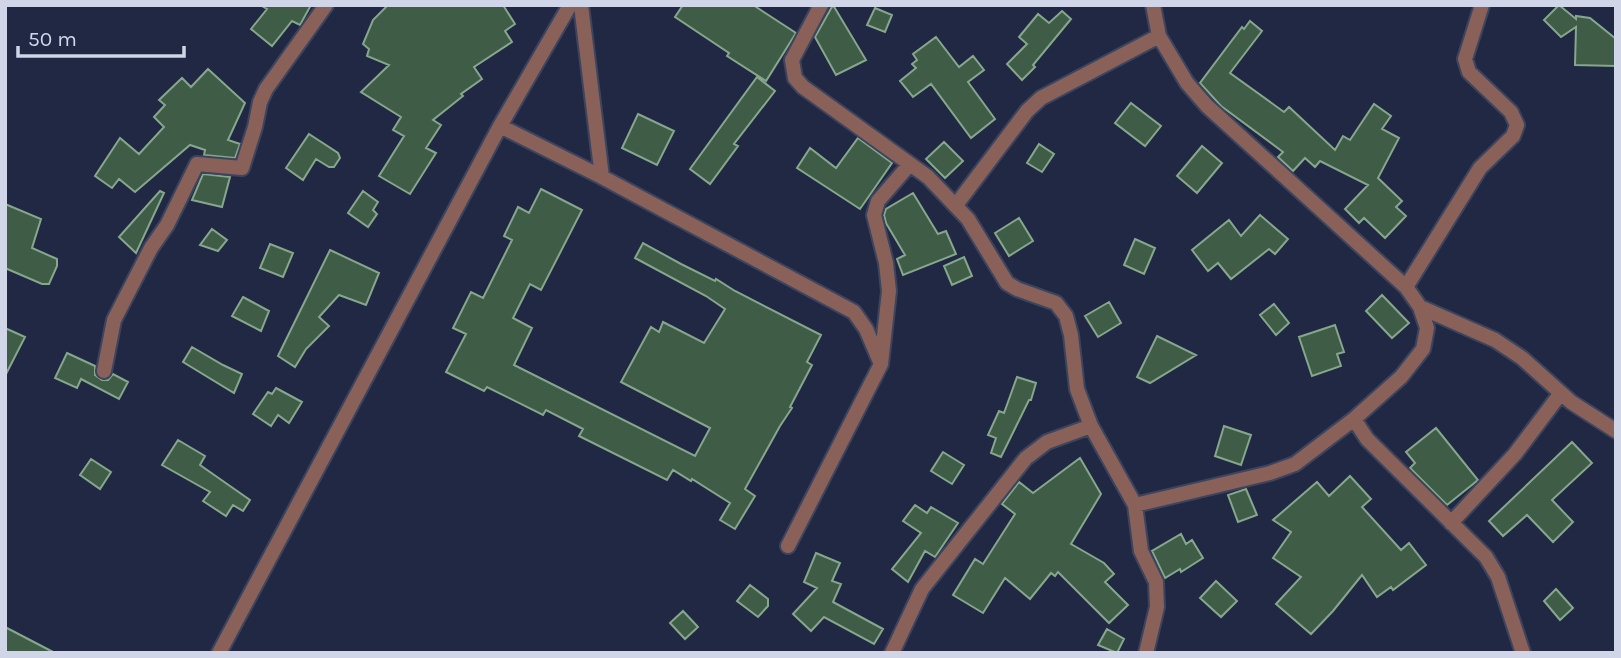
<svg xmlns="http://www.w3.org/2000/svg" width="1621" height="658" font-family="Karla,sans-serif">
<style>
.building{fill:#3f5d46;stroke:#86a68d;stroke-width:2}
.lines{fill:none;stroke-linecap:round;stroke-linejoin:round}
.minor-casing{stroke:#3d445e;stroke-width:18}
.minor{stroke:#896159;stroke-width:14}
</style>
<rect width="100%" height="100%" fill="#212844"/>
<!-- building -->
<path class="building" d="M260,5H311L300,25L292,21L272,46L251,29L267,9Z
M388,5H503L515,24L505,31L512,42L474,67L482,79L461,94L463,96L433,120L441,125L426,148L436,153L410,194L379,176L404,136L393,130L401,117L361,92L389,65L367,56L369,49L363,44L373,20Z
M683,5H753L796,33L766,81L727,56L729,53L675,17Z
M833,5L866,60L836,75L815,37Z
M1559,5L1576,19V16L1590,18L1616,39V66L1575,65L1576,27L1561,37L1544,20Z
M875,8L892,15L885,32L867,25Z
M1062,11L1071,19L1033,65L1035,67L1022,80L1007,64L1027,44L1019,37L1038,14L1049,23Z
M1250,21L1262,31L1230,73L1284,112L1289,107L1335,150L1343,136L1350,140L1374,104L1391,116L1382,129L1399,138L1378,178L1402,201L1396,207L1406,216L1385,238L1364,218L1359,223L1345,209L1368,185L1320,161L1315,167L1305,158L1293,171L1278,157L1283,152L1221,106L1200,83L1242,27L1244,29Z
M936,37L959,67L973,56L984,70L968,82L995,119L971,138L931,84L913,97L900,81L916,68L912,64L917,60L913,54Z
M208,69L245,103L228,140L240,144L235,158L204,155L205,150L190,145L135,192L119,179L112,188L95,176L120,138L139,154L164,127L154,117L165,105L159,100L182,78L191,87Z
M757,77L775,91L734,144L738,146L710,184L690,169Z
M1131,103L1161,126L1145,146L1115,123Z
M638,114L674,131L657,165L622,148Z
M309,134L338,153L340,158L334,167H329L316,159L303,180L286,168Z
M858,138L892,163L860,209L797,168L810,148L836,168Z
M944,142L963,161L945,178L926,159Z
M1039,144L1054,154L1042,172L1027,163Z
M1202,146L1222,163L1197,193L1177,176Z
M203,174L230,177L222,207L192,200Z
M541,189L582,210L541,290L530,284L513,318L532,328L514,365L695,456L710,428L621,382L651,327L659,332L663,322L704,343L725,309L706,296L635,258L643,243L681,264L715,281L716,279L735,291L821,335L807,362L812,365L790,407L792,408L780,426L745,489L755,496L735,529L720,520L730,503L692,479L691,481L673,470L667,480L579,436L583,429L546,410L543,415L487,387L484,391L446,372L466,334L453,328L471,292L483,298L512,240L504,236L518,207L529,213Z
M160,191L164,193L136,253L119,237Z
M363,191L378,202L373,210L377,214L368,227L348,213Z
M913,193L938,234L946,231L956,254L903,275L897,259L905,255L886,223L884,215L886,209Z
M5,204L41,219L32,248L57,259V266L49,284H42L5,268Z
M1260,215L1288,239L1275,254L1269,249L1231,279L1218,263L1208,271L1192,250L1229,220L1241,236Z
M1019,218L1033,241L1009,256L995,233Z
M212,229L227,240L218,251L200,245Z
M1135,239L1155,248L1144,274L1124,265Z
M270,244L293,253L283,277L260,268Z
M330,250L379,273L366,305L339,295L319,317L329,326L306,349L295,367L278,356Z
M964,257L972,276L952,285L944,266Z
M1382,295L1409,323L1392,338L1366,311Z
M243,297L269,311L261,331L232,316Z
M1109,302L1121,323L1098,337L1085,316Z
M1274,304L1289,323L1276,335L1260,315Z
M1335,325L1344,352L1337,354L1341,366L1312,376L1299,337Z
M5,328L25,337L5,376Z
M1157,336L1196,355L1150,383L1137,377Z
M192,347L223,365L242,374L234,393L183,362Z
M67,353L95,366V375L102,380H108L113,374L128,382L119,399L81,379L77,388L55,378Z
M1017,377L1036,383L1031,400H1029L1001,457L991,453L996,438L988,435L999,411L1004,413Z
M276,388L302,402L289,423L278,415L271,426L253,414L268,392L272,394Z
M1224,426L1251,435L1241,465L1215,456Z
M1436,428L1478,480L1447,505L1410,468L1415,463L1406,452Z
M178,440L205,456L200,465L250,500L243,511L233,505L226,516L203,501L210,492L162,465Z
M1572,442L1592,463L1552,500L1573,522L1553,542L1527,515L1503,536L1489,521Z
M943,452L964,465L952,484L931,471Z
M1080,458L1101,494L1071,544L1104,563L1114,574L1105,582L1128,605L1109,623L1058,572L1055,576L1051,573L1030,599L1005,578L983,613L953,595L975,559L983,564L1015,514L1002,504L1019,482L1033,493Z
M91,459L111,472L100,489L80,475Z
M1350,476L1371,499L1362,507L1401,550L1409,543L1426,565L1393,590L1391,587L1377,597L1362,575L1333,611L1311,634L1276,604L1301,577L1273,558L1291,532L1273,520L1317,482L1329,496Z
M1246,489L1257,515L1238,522L1228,495Z
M915,505L927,513L931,507L958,523L935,557L925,551L908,582L892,569L921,533L903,521Z
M1181,534L1186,544L1192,540L1203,558L1181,572L1180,569L1165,578L1152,551Z
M816,553L840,563L832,581L841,584L833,602L883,629L874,644L824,617L811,631L793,614L817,588L804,582Z
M1216,581L1237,601L1221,617L1200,598Z
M750,585L768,599V606L758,617L737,601Z
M1556,589L1573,608L1560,620L1544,601Z
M683,611L698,627L685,639L670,623Z
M5,627L55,653H5Z
M1107,629L1124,639L1117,653L1098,645Z"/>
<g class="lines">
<!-- minor casing -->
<g class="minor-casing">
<path id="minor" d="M581,5L602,177
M821,5L792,60L795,78L803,87L928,177L968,219L1007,283L1017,289L1056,303L1066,316L1071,335L1077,389L1091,426L1135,505L1141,551L1156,582L1157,607L1146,653
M500,126L602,177L854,312L866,329L881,364
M956,205L1027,111L1041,98L1159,36
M1406,287L1480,168L1513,136L1517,125L1511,112L1469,72L1465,59L1482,5
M1420,307L1495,340L1522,358L1571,402L1616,431
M104,371L114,320L151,248L167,225L197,164L242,168L255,127L260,102L266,89L326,5
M1354,419L1367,439L1486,557L1498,577L1523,653
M1135,505L1270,473L1295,464L1354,419L1401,377L1423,349L1427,328L1420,307L1406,287L1207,106L1187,83L1159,36L1153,5
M1451,523L1515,454L1561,393
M788,546L881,364L889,291L886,263L874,215L878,201L910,164
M219,653L500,126L570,5
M892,653L922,589L1026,458L1047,442L1091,426"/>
</g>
<!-- minor -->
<use href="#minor" class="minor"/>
</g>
<!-- border -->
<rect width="1621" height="658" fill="none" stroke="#d0d6e8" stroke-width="14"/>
<!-- scale -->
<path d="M18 46v10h166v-10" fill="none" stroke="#d0d6e8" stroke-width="3.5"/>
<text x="28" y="46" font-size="21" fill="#d0d6e8" stroke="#212844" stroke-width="5" paint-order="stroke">50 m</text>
</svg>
